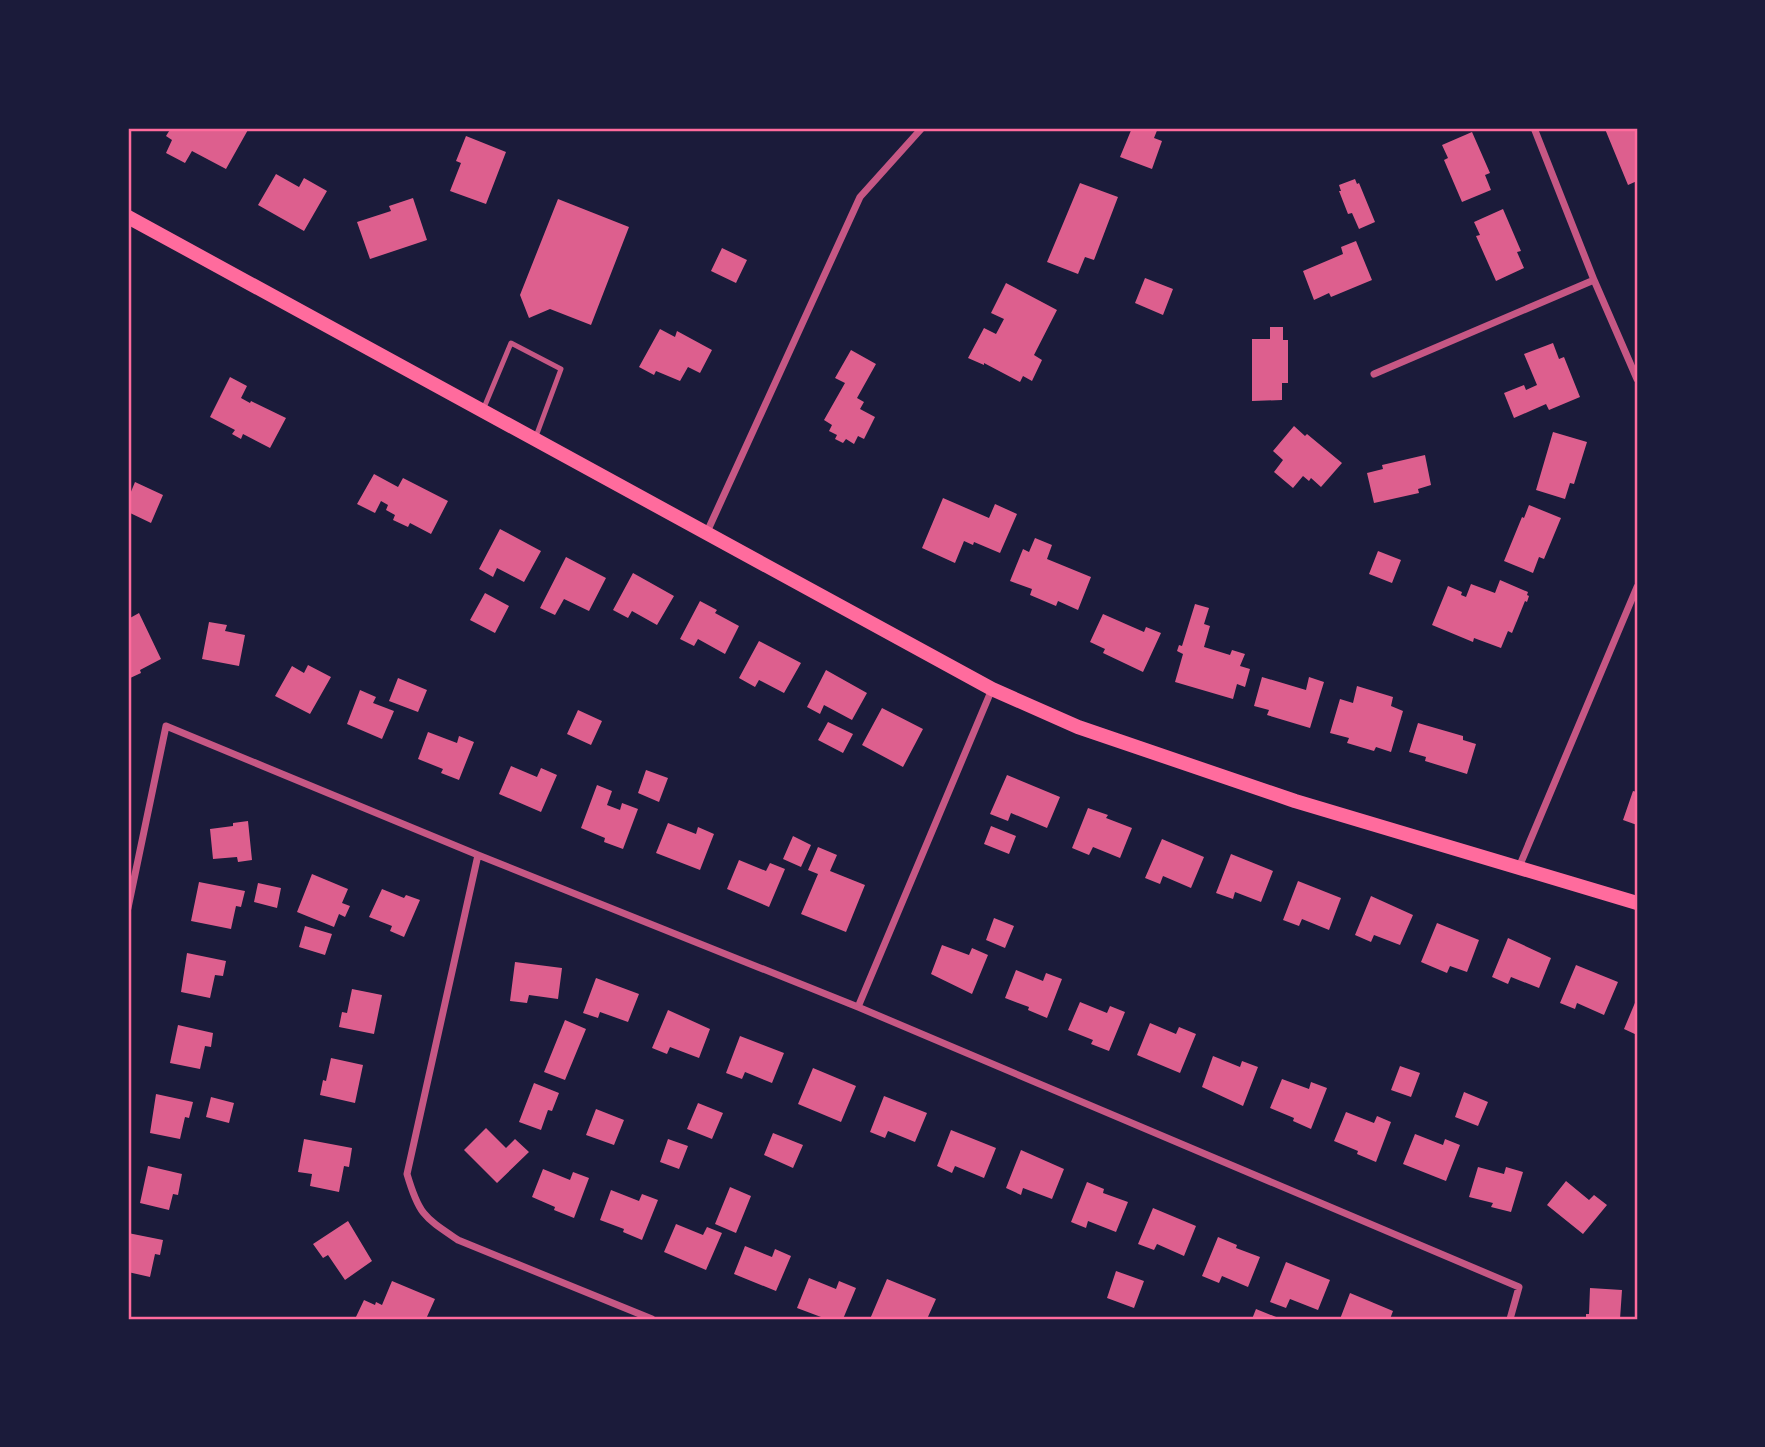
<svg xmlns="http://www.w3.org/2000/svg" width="1765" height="1447" font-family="Raleway,sans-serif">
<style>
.building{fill:#dd5f8e}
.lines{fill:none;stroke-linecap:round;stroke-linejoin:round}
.service{stroke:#c65784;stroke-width:5}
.minor{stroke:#c65784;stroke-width:7}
.secondary{stroke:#ff6b9d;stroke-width:14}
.neatline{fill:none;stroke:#ff6b9d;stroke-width:2.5}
</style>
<rect width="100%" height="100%" fill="#1b1b3a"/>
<!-- building -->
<path class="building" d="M171,128H249L226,169L192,151L185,163L166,153L172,140L166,136Z
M1132,128H1158L1154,138L1162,141L1152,169L1120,157Z
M1637,128V181L1628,185L1605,129Z
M1472,132L1490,173L1485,175L1491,190L1462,202L1444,160L1448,158L1442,145Z
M466,136L506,152L486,204L450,191L461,163L456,161Z
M276,174L299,187L304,178L327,191L304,231L258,205Z
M1355,179L1357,184L1359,183L1375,222L1359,229L1352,213L1348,214L1339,191H1341L1339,185Z
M1080,183L1118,197L1094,260L1085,257L1078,274L1047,262Z
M413,198L427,240L370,259L357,222L391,211L389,206Z
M558,199L629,227L591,325L550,309L529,318L520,295Z
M1503,209L1521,251L1517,252L1524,268L1496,281L1476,236L1480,235L1474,222Z
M1356,241L1372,280L1331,297L1329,293L1314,300L1303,271L1343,254L1341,247Z
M722,248L747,260L736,283L711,271Z
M1145,278L1173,289L1163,315L1135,303Z
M1006,283L1057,310L1034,355L1042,360L1032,381L1023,376L1020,382L984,363V365L968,358L984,328L996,334L1004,319L991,313Z
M1270,327H1283V340H1288V383H1282V400L1252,401V339H1270Z
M660,329L675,337L677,331L712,350L700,373L688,367L680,381L656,371L654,375L639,367Z
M1553,343L1559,359L1564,357L1580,397L1549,410L1546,404L1514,418L1504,393L1524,385L1526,390L1537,385L1524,354Z
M851,350L876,364L857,398L864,402L860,409L875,417L864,439L858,436L854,444L846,439L843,443L835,439L837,435L829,431L832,425L824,420L845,383L835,378Z
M230,377L247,386L241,398L250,403L251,401L286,418L270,448L243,434L241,439L232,434L235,430L210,417Z
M1294,426L1305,436L1307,434L1342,463L1321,487L1311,478L1309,481L1303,476L1293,488L1274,472L1283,460L1273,451Z
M1553,432L1587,442L1574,484L1570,483L1565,499L1536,490Z
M1425,455L1431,485L1418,489L1419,493L1374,503L1367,473L1383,469L1382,465Z
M374,474L398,487L403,478L448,501L431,534L410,523L408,527L393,520L395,515L386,510L388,505L381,501L375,513L357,504Z
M135,482L163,495L151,523L128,512V499Z
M943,498L989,518L995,504L1017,514L1000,553L974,542L973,545L964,541L955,563L922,548Z
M1529,505L1561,518L1544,559L1539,557L1533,573L1504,561L1522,517L1524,518Z
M500,529L541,551L524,582L497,568L493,577L479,569Z
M1035,538L1052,545L1047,559L1091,577L1078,610L1058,601L1056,606L1030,595L1032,589L1010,581L1023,549L1029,552Z
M1378,551L1401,560L1392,583L1369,574Z
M566,557L606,578L589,611L564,599L555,615L540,608Z
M633,573L674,596L657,625L632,611L628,618L613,610Z
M1500,580L1528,592L1527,595L1529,596L1527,602L1525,601L1512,633L1508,631L1501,648L1474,638L1473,642L1432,625L1448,586L1462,592L1461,595L1466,597L1471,584L1495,593Z
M485,593L509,606L495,633L470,620Z
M700,601L717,610L715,613L739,626L725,654L698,639L694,646L680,639Z
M1195,604L1209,608L1204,624L1210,626L1204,647L1230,655L1232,650L1245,654L1240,666L1250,669L1245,687L1237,684L1233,699L1175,682L1183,654L1177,651L1179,645L1182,646Z
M139,613L161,659L140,670L141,673L128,679V614L130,618Z
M1103,614L1144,632L1146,627L1161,633L1143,672L1103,653L1105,649L1090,642Z
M209,622L227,625L225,631L245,635L239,666L202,659Z
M759,641L801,663L784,693L759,680L755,687L739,678Z
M308,665L331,677L310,714L275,696L292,666L304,673Z
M826,670L867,693L852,720L824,705L820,714L807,707Z
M1262,677L1306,690L1309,677L1324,682L1310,728L1267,715L1269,710L1254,706Z
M398,678L427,690L418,712L389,701Z
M1357,686L1393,697L1391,706L1403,711L1391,752L1376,747L1374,751L1347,743L1349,738L1330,733L1340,699L1353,703Z
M360,690L376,697L373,703L394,711L382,739L347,724Z
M882,708L923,729L903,767L862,745Z
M578,710L602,721L591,745L567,734Z
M828,722L853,734L843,753L818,740Z
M1418,723L1463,736V740L1476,744L1467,774L1425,761L1426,757L1409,752Z
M428,732L457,743L459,736L474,742L459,780L441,773L443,769L418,759Z
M511,766L537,777L541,768L557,775L541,812L499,794Z
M646,770L668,778L659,802L638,793Z
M1007,775L1060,797L1047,828L1011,813L1008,821L990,814Z
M597,785L612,791L607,805L620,810L622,803L638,809L623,849L604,842L605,838L581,828Z
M1633,791L1637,792V825L1623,820Z
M1088,808L1108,815L1106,818L1132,828L1120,858L1093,847L1089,855L1072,848Z
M248,821L252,860L238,862L237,857L213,859L210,829L233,826V823Z
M668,823L696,834L698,827L714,834L700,870L656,853Z
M991,826L1016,836L1009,854L984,844Z
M793,836L811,845L801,867L783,859Z
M1162,839L1204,857L1191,888L1163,876L1160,884L1145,878Z
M818,847L837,855L830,871L865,885L846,932L801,914L818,874L808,870Z
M1231,854L1273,871L1261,902L1235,892L1233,899L1216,893Z
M739,860L766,871L770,863L785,869L769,907L727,889Z
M312,874L348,889L342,903L350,906L345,917L339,914L334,927L297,912Z
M1298,881L1341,898L1329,930L1302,919L1299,926L1283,920Z
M199,882L245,891L241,907L236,906L231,929L191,921Z
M258,883L281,888L277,908L254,902Z
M382,889L404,898L406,895L420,900L404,937L390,931L392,926L369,917Z
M1371,896L1413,915L1400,945L1374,935L1371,942L1355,935Z
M994,918L1014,926L1005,948L986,940Z
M1437,923L1479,940L1467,972L1450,966L1447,973L1421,962Z
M305,926L332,934L325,955L299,947Z
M1508,938L1551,958L1539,988L1511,977L1508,984L1492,977Z
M942,945L969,955L972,948L988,955L972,994L931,974Z
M187,953L226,961L223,976L215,975L210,998L181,992Z
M515,962L562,968L558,999L529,995L527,1003L510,1001Z
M1576,965L1618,982L1604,1015L1577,1003L1575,1009L1560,1003Z
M1016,970L1043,981L1046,973L1062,979L1047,1018L1028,1010L1029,1007L1005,998Z
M596,978L639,994L628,1022L600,1012L598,1018L583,1013Z
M352,989L382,995L374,1034L339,1027L342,1012L347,1013Z
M1637,998V1035L1624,1029Z
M1080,1002L1107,1013L1110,1006L1125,1012L1109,1051L1091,1044L1093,1040L1068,1030Z
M668,1010L710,1029L699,1058L670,1047L667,1054L652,1048Z
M565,1020L586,1029L565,1080L544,1072Z
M1150,1023L1176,1034L1179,1027L1196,1034L1180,1073L1137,1055Z
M178,1025L213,1033L211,1047L205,1046L200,1069L170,1063Z
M740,1036L784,1053L772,1083L745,1072L742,1079L726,1073Z
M1213,1056L1240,1067L1242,1061L1258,1067L1243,1106L1202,1087Z
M331,1058L363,1065L355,1103L320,1095L323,1080L326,1081Z
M1400,1066L1420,1073L1411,1097L1391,1090Z
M813,1068L856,1086L841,1122L798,1104Z
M1282,1079L1309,1089L1311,1082L1327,1088L1311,1129L1293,1121L1294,1118L1270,1108Z
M534,1083L559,1093L552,1111L548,1110L541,1130L519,1122Z
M1464,1092L1488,1102L1478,1126L1455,1117Z
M156,1094L193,1102L189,1118L185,1117L180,1139L150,1133Z
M884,1096L927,1113L915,1142L888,1131L885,1138L870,1132Z
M211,1097L234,1103L229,1123L206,1117Z
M698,1103L723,1113L712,1139L687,1129Z
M596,1109L624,1120L614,1145L586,1135Z
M1346,1112L1374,1123L1377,1116L1391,1122L1376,1162L1357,1154L1358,1151L1334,1141Z
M486,1128L506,1148L515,1139L529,1152L497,1183L464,1150Z
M951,1130L996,1148L984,1178L955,1166L952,1173L937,1166Z
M773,1133L803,1145L793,1168L764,1155Z
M1415,1134L1443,1145L1445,1139L1460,1145L1446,1181L1403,1164Z
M304,1139L352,1148L349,1167L344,1166L339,1192L310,1186L312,1174L298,1172Z
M668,1139L688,1146L679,1169L660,1162Z
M1021,1150L1064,1169L1052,1199L1023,1188L1021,1195L1006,1188Z
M148,1166L182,1174L178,1195L173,1194L169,1210L140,1203Z
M1478,1167L1504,1174L1506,1167L1523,1172L1511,1212L1491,1207L1493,1203L1469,1197Z
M543,1169L570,1180L573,1172L589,1178L574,1218L554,1210L555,1207L532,1197Z
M1566,1181L1589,1200L1594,1195L1607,1205L1583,1234L1547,1205Z
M1087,1182L1104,1189L1103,1193L1128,1202L1116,1232L1088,1221L1086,1228L1071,1222Z
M730,1187L751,1196L736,1233L715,1224Z
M611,1190L639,1201L642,1194L658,1200L642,1240L623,1232L624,1229L600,1220Z
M1153,1208L1196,1226L1184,1256L1157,1244L1154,1250L1138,1244Z
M348,1221L372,1261L345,1280L328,1255L323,1258L313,1244Z
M676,1224L703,1235L707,1227L722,1233L706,1270L664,1252Z
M128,1233L163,1240L160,1255L155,1254L150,1277L128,1272Z
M1218,1237L1237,1245L1236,1248L1260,1257L1248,1287L1222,1276L1219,1283L1202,1276Z
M745,1246L772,1257L775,1249L791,1256L776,1291L734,1274Z
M1286,1262L1330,1280L1318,1310L1290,1299L1286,1308L1270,1302Z
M1116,1271L1144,1281L1134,1308L1107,1298Z
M809,1278L836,1289L839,1281L856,1288L843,1319H821V1317L797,1308Z
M887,1279L936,1299L927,1319H870Z
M392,1281L435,1299L426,1319H355L364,1300L375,1305L376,1302L382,1305Z
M1590,1288L1622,1290L1620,1319H1586V1314H1589Z
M1350,1293L1393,1311L1390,1319H1340Z
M1256,1309L1281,1319H1252Z"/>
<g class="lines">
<!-- service -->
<path class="service" d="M483,410L511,343L561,369L535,439"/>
<!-- minor -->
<path class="minor" d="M1534,128L1594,280L1637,379
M1374,374L1594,280
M707,532L860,197L922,128
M478,855L407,1174C419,1215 424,1217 458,1240L652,1319
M1519,867L1637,587
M128,908L166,726L478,855L858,1007L1519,1287L1510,1319
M858,1007L992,689"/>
<!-- secondary -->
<path class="secondary" d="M128,217L992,689L1078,727L1295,801L1637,903"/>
</g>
<!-- border -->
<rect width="1765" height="1447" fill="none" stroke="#1b1b3a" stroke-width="259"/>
<rect x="130" y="130" width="1506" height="1188" class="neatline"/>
</svg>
